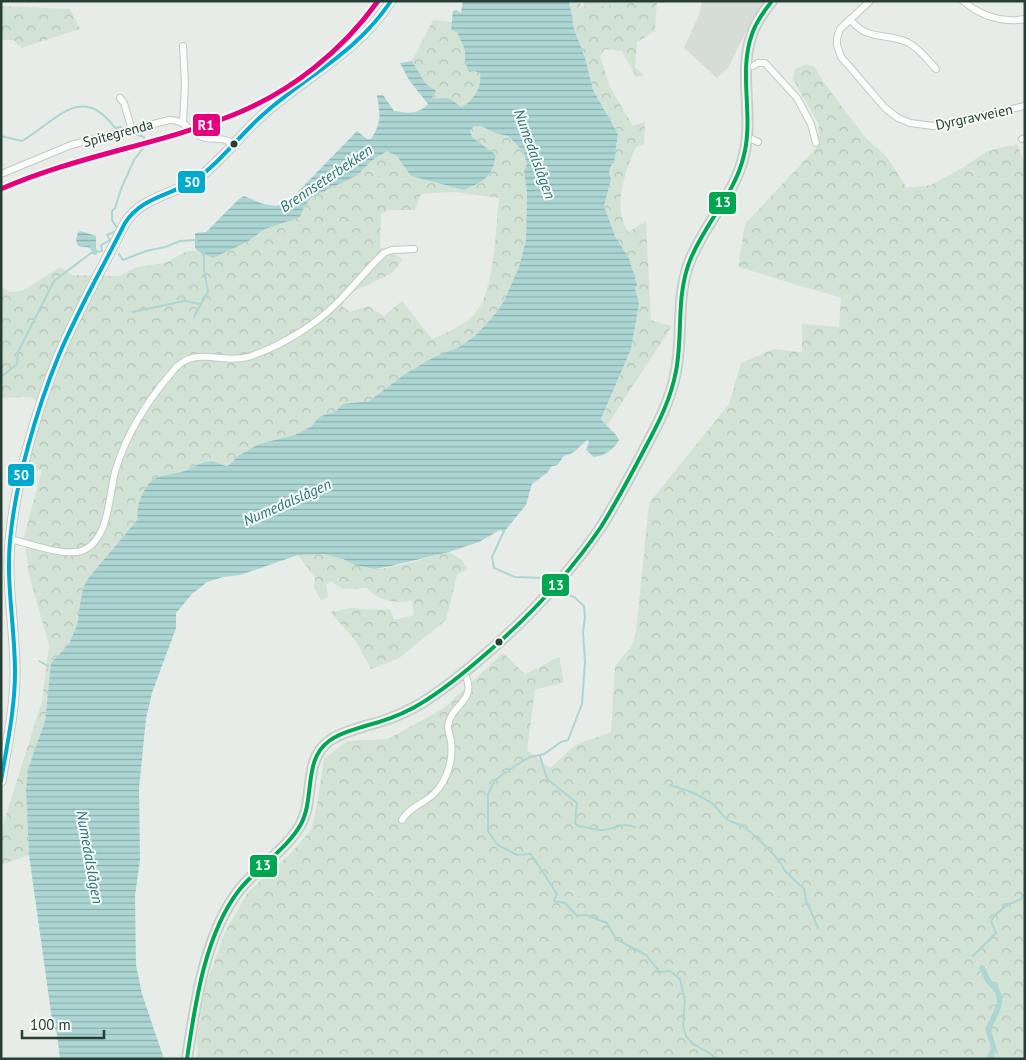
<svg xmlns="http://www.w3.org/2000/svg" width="1026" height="1060" font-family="'PT Sans',sans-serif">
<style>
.built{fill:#d6ddd8}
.forest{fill:url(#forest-crowns);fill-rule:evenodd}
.water{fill:url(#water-rules)}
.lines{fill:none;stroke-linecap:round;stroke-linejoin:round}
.stream{stroke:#acd6d4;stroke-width:2}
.canal{stroke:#acd6d4;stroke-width:5.5}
.minor-casing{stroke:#c4c9c6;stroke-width:8}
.secondary-casing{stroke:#c3c9c6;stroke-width:11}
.primary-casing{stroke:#c3cac6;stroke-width:12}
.minor{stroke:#fbfcfc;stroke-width:6}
.secondary{stroke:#fbfcfc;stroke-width:9}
.primary{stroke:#cfd6d3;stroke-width:10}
.bus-1-casing{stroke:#f6faf7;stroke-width:8}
.bus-2-casing{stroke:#f6faf7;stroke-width:8}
.bus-1{stroke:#00a9ce;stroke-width:4}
.bus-2{stroke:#00a651;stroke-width:4}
.rail-1-casing{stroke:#f6faf7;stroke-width:9}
.rail-1{stroke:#e5007d;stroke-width:5}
.bus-dot{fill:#263e33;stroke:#f6faf7;stroke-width:2}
.labels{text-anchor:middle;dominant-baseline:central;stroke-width:4;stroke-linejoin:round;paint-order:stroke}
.street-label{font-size:14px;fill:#263e33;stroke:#f6faf7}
.water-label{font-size:15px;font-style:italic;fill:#257574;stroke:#f6faf7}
.line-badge{stroke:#f6faf7;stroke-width:2}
.badge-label{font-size:14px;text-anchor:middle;font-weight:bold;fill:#fff}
</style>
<defs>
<pattern id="forest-crowns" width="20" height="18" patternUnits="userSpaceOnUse" patternTransform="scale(1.25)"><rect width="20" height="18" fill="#d2e3d5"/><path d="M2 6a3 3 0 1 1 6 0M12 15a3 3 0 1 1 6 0" fill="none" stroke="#b4c4b7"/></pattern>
<pattern id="water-rules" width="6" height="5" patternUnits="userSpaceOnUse" patternTransform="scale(1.25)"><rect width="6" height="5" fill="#acd6d4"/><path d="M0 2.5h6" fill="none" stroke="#8cafad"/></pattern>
</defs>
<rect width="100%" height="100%" fill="#e7ece9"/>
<!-- built -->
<path class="built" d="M583,1H619L624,9L584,11Z
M702,1H766L752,19L728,68L717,78L684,48L699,15Z"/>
<!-- forest -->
<path class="forest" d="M569,1H580L581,7L613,5L612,1H657L655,31L637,42L635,67L645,76L636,77L622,51L605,49L600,56L610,87L633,126L645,122L644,144L636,147C625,173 612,205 628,232L646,221L651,320L672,326L606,427L601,420L631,349L639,304L635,288L637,285L629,258L615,236L604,206L611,179L609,174L614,163L618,134L593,90L585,59L574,29Z
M1,6L70,9L80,29L22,48L13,40H1Z
M433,20L452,22L451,30L457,32L465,50V63L469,72L474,71L480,73C482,88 474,100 461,107C447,96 449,99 432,98L436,91L425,83L412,61Z
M806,64L815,67L822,80L865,137L887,157L907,188L931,185L959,170L988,151L1017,144L1025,163V1059H197L198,1049L196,1042L206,984L225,932L248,892L290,854L311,830L317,805L324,759L347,741L388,739L444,708L503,653L525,674L559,657L564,682L535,690L527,750L550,768L575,745L611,732L615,666L632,646L636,632L649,503L729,404L741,363L773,349L802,352V324L839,327L841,298L738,267L745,224L817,147L819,125L793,79L795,69Z
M474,126H481L495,133L508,136L523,151L527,164L524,172L527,194L526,240L519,267L504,301L497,312L476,335L459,347L434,357L405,374L369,401L343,404L336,411L319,417L312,426L295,435L259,444L232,462L228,466C221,466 216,461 209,461C199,462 193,468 184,471C176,474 168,474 160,476C147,480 135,507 139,519L86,581L82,592L77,625L69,644L51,663L45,721L28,769L26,790L29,855L1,865V831L42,701L49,645L29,575L24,537L42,469L23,474L40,402L30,397L1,398V286L9,292L22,291L60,267L72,275L119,276L137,267L165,263L187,251H198L213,258L247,242L265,229L280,223L303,208L312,197L358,175L370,162L387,151L397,156L411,176L464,190L496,155L472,137L470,131ZM454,192L499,198C496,227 494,289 477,311C466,325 448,332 432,339L402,301L384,316L368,306L350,312L342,306L347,295L392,273L403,259L380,247L381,214L388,210H415L421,194Z
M449,552L462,560L468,569L457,575L446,620L398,659L371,669L355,640L330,612L350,608L391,610L394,620L414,615L412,601C393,604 380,601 366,588L343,589L330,581L326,585L328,597L321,600L314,588L315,578L298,555C307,554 316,553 325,554C342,557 356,567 373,569C390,570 430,557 449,552Z"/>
<!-- water -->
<path class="water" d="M463,1H569L574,29L585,58L593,90L618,134L614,163L611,166L609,173L611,179L604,206L615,236L629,258L637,285L635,288L639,304L631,349L601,419C606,427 615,431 619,440C614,449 605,456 594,457L586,450L589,442L588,440C582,443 578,450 572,453C567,456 569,453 564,456C559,461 560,466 552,466L547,473L532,484L526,505L504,532L500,530L479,542L449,552L391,566L374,569L355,565L343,559L325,554L298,555L240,575L223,577L207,582L192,594L176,613V628L152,693L146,719L139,788L140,860L135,896L136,965L142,994L164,1059H60L57,1034L52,1020L49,998L29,855L26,790L28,769L45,721L51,663L69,644L77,625L82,592L86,581L138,519C135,506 145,482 158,477C166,474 174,474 181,472C192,469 199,462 210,461C216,461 221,466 228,466L238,456L259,444L295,435L312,426L319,417L336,411L343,404L369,401L405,374L434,357L459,347L476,335L497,312L504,301L519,267L526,240L527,194L524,172L527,164L523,151L508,136L495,133L481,126H474L470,131L472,137L496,155C492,178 484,181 464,190L411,176L397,156L387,151L370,162L358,175L312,197L303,208L300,217L265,229L247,242L213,258L198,251L195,248V233L206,232L239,199L244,196C259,202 273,210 287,203L357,131L367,139H371C382,122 380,115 377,95H383L394,111C407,113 418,115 428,104L409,80L400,63L412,61L425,83L436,91L432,98C450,99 446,95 461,107C474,101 482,87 480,73L474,71L469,72L465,63V50L457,32L451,30L453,11L456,10L461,13Z
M81,231L96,236V247L92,248L78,246L76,240L78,232Z"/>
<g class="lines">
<!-- stream -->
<path class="stream" d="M1,136L22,141C56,121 82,82 115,128L121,127L124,129
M119,254L123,260L146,251L165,247L180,241L197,240
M133,312L184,301L201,304
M194,317L208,291L204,270V253
M1,377L17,364L18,352L54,281L91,253L102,251L101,245L110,240L107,235L116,231L117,228L112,220V211L115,208L121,189L134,160L144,147V137L128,132
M504,531L492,557L494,568L515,577L546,578L549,580
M563,593L574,597L584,606L585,617L583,632L585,662L582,704L568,740L561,742L544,754L530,757L515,766L495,780L488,794V831L494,840L498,845L517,855L531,854L557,894L554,901L565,903L577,916L586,915L607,923L616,939L646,955L660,972L670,971L680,979L685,1001L683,1025L686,1036L693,1044L711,1054L716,1059
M39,661L48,666
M540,756L547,779L577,803L575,823L578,826C586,826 595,831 603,830C616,829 620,822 635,827
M670,785C686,790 702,795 715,806C719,810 723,816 728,820C732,823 738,823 742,826C752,832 781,859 784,870L804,889L806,900L818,928
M973,956L996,933L991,921C999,909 1008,904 1021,899L1025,894"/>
<!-- canal -->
<path class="canal" d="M93,248L95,252
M982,968C985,972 986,978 989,982C991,984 993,986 995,988C1006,1002 994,1015 988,1029L994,1049L989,1059"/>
<!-- minor casing -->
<g class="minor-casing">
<path id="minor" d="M870,1L840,29L837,38V45L841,57L849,66L885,108L898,118L910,123L933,126L1025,106
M963,1C981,16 1002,23 1025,19
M850,19C868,42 884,32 907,42C919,48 928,60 936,69
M183,46L185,84L183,123
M753,66L758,63H765L797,98L811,124L816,143
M120,98L124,103L132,130
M747,137L758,142
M1022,139L1025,138
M1,174L71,145L169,120C184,119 188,130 200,136C211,142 221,135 234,144
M10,539C29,543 66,558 84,550C109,539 109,495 115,472C126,434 147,401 173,371C195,343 224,367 254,355C284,344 315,325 337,303C353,287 367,269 384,253L392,250L414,249
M402,820C409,806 430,802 439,788C449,774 453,758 451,741C450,736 448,731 448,726C451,703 479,702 464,672"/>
</g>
<!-- secondary casing -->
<g class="secondary-casing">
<path id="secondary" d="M1,781C7,745 15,709 15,672C15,628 6,585 10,541C15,483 37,408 59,355C78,310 103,267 125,223C142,196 174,195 198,178C224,159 242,132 266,112C311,73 357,52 391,1"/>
</g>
<!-- primary casing -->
<g class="primary-casing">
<path id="primary" d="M187,1059C195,1004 205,933 240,889C258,867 288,848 301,824C315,798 303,760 329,741C339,733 353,730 365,726C381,722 398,716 413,708C437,695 459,677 480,659C526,620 567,577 601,527C617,501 631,475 645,448C658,424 671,399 676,371C683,336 676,298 689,263C703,225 735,195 744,155C754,115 738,73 752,34C756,22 764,11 772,1"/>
</g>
<!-- minor -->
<use href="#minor" class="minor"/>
<!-- secondary -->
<use href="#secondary" class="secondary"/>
<!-- primary -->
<use href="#primary" class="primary"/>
<!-- bus-1 casing -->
<g class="bus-1-casing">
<path id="bus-1" d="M1,781C7,745 15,709 15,672C15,628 6,585 10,541C15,483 37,408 59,355C78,310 103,267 125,223C142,196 174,195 198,178C224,159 242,132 266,112C311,73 357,52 391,1"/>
</g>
<!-- bus-2 casing -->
<g class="bus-2-casing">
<path id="bus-2" d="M187,1059C195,1004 205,933 240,889C258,867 288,848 301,824C315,798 303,760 329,741C339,733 353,730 365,726C381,722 398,716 413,708C437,695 459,677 480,659C526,620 567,577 601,527C617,501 631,475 645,448C658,424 671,399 676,371C683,336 676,298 689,263C703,225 735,195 744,155C754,115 738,73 752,34C756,22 764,11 772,1"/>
</g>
<!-- bus-1 -->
<use href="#bus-1" class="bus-1"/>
<!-- bus-2 -->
<use href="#bus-2" class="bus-2"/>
<!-- rail-1 casing -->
<g class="rail-1-casing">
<path id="rail-1" d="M1,189C76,156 157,145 233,115C291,92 342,51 378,1"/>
</g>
<!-- rail-1 -->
<use href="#rail-1" class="rail-1"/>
</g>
<!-- markers -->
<g class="bus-dot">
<circle cx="234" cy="144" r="4.5"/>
<circle cx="499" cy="642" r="4.5"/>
</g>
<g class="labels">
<!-- street labels -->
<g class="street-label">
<text transform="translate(974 117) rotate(-12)">Dyrgravveien</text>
<text transform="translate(118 133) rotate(-15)">Spitegrenda</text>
</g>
<!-- water labels -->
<g class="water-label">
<text transform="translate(535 154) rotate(70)">Numedalslågen</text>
<text transform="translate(326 178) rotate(-34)">Brennseterbekken</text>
<text transform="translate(287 502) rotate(-24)">Numedalslågen</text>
<text transform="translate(90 857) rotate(80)">Numedalslågen</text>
</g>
</g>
<g class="line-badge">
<rect x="192" y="113" width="29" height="24" rx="5" fill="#e5007d"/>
<rect x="177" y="170" width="29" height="24" rx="5" fill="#00a9ce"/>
<rect x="708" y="191" width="29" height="24" rx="5" fill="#00a651"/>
<rect x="7" y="463" width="28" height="24" rx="5" fill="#00a9ce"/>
<rect x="541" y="573" width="29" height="24" rx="5" fill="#00a651"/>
<rect x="249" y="854" width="29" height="24" rx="5" fill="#00a651"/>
</g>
<g class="badge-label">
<text x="206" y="130">R1</text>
<text x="192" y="187">50</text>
<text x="723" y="207">13</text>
<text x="21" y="480">50</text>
<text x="556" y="590">13</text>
<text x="263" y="870">13</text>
</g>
<!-- border -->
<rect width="1026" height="1060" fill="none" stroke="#263e33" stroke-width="5"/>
<!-- scale -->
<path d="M22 1030v8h82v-8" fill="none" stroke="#263e33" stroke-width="2.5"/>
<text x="30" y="1030" font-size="15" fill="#263e33" stroke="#f6faf7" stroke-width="4" paint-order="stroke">100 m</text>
</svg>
